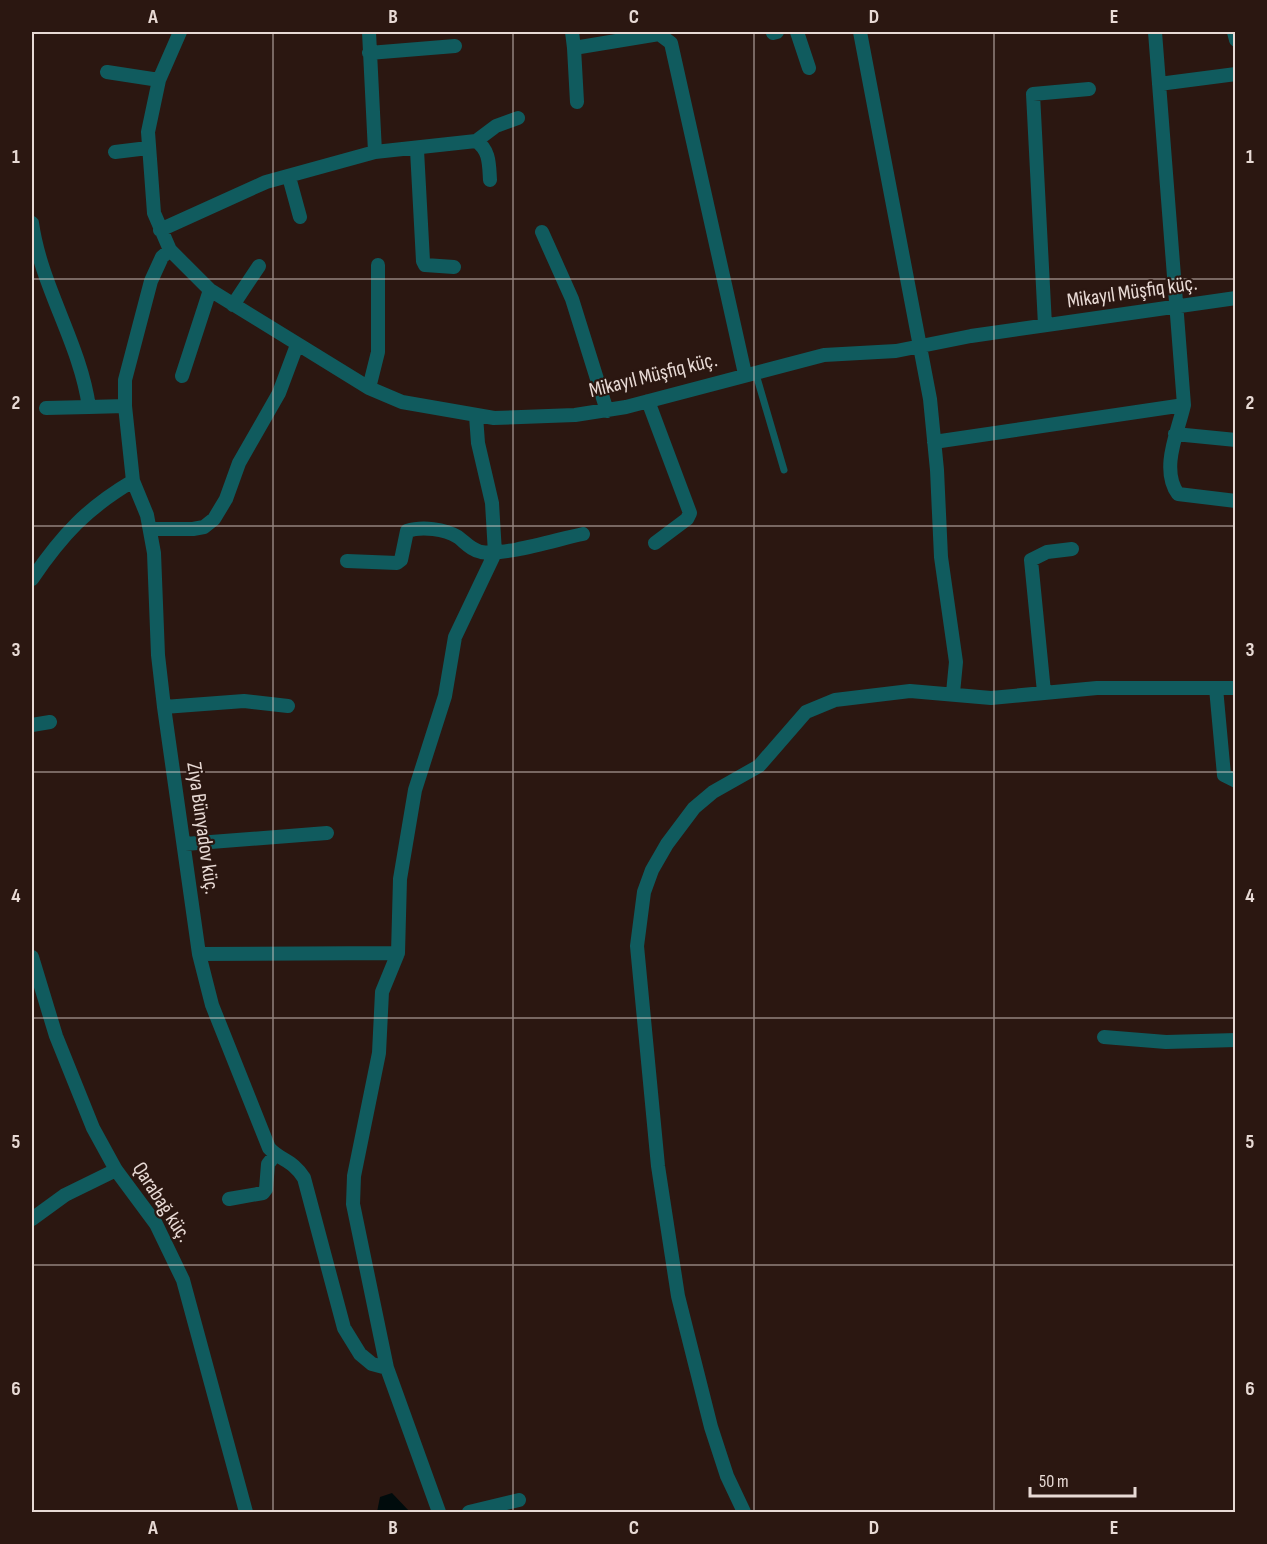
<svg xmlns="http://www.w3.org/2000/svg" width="1267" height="1544" font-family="'Sofia Sans Condensed',sans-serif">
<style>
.water{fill:#000b0c}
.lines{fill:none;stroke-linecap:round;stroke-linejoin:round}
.service{stroke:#105b5e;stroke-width:7}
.minor{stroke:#105b5e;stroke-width:14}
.grid{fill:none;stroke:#e8dad5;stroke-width:1.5;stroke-opacity:0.55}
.labels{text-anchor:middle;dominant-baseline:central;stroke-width:4.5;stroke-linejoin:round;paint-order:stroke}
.street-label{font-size:21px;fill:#e8dad5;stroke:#2b1711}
.neatline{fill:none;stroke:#e8dad5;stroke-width:2}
.grid-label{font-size:20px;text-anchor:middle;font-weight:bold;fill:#e8dad5}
</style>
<rect width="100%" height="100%" fill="#2b1711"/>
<!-- water -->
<path class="water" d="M392,1493L410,1512H377L380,1497Z"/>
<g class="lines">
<!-- service -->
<path class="service" d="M755,371L784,470"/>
<!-- minor -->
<path class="minor" d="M180,32L159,80L148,132L154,213L170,250L210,290L369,388L402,402L494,418L575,415L626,407L824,355L896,351L971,336L1236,298
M369,32L375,152
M572,32L574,48L659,34L671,43L745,374
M797,32L809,68
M860,32L930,399L937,470L941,557L956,662L953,693
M1155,32L1184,405C1178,432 1160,469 1178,494L1236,501
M1234,32L1236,40
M773,33L777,32
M574,48L577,102
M369,53L455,46
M107,72L159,80
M1159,84L1236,74
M476,141C490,150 489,165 490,180
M417,150L423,261L425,265L454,267
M115,152L148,148
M289,177L300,217
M32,223C41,287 80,343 89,407L125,406
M160,230L266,182L375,152L476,141L496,126L518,118
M542,232L572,299L607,411
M170,250L162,257L151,281L125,380V406L133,481L147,515L154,553L158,655L164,707L199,954L212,1005L269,1148C281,1161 293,1160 304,1178L344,1328L360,1354L372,1364L387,1368
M233,305L259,266
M1045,325L1033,94L1089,89
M182,376L210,290
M369,388L378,352V265
M648,401L690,513L687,519L655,543
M46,408L89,407
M1175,434L1236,440
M934,442L1184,405
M151,529H193L204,527L214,519L226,499L239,463L279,393L297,345
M347,561L397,563L401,560L407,531C422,526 445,529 458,537C466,543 471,550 481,552C505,556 558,539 583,534
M32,579C62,535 87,508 133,481
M1216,688L1224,775L1236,781
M1044,692L1031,560L1047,552L1072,549
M164,707L244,701L288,706
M32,725L50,722
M185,844L327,833
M199,954L398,953
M32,957L56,1036L93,1128L116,1170L156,1224L183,1280L246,1512
M1104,1037L1166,1042L1236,1040
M229,1199L263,1193L266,1189L268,1164L275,1155
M32,1219L65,1195L116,1170
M439,1512L387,1368L353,1204L354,1176L379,1053L382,992L398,953L400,879L415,790L445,696L455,637L495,553L492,503L478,443L476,416
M469,1512L519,1500
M744,1512L727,1476L711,1427L678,1296L658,1166L637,946L644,892L652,870L667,844L694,808L713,792L759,766L806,712L835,700L910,691L991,698L1097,688H1236"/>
</g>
<!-- grid -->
<path class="grid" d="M273,32V1512M513,32V1512M754,32V1512M994,32V1512M32,279H1236M32,526H1236M32,772H1236M32,1018H1236M32,1265H1236"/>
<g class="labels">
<!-- street labels -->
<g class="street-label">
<text transform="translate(1132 292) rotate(-8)">Mikayıl Müşfiq küç.</text>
<text transform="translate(653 375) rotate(-14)">Mikayıl Müşfiq küç.</text>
<text transform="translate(203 828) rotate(82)">Ziya Bünyadov küç.</text>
<text transform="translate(162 1202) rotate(57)">Qarabağ küç.</text>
</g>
</g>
<!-- border -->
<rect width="1267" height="1544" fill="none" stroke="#2b1711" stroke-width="66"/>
<!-- scale -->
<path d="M1030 1487v9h105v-9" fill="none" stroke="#e8dad5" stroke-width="3"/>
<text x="1039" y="1487" font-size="18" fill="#e8dad5" stroke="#2b1711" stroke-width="4.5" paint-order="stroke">50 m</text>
<rect x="33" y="33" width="1201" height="1478" class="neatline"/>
<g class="grid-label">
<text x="153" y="23">A</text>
<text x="393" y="23">B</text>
<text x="634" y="23">C</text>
<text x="874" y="23">D</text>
<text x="1114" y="23">E</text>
<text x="16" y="163">1</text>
<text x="1250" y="163">1</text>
<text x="16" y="409">2</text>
<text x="1250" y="409">2</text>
<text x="16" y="656">3</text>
<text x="1250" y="656">3</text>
<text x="16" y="902">4</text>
<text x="1250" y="902">4</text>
<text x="16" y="1148">5</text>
<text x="1250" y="1148">5</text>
<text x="16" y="1395">6</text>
<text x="1250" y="1395">6</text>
<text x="153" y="1534">A</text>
<text x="393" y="1534">B</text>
<text x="634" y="1534">C</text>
<text x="874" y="1534">D</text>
<text x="1114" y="1534">E</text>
</g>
</svg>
